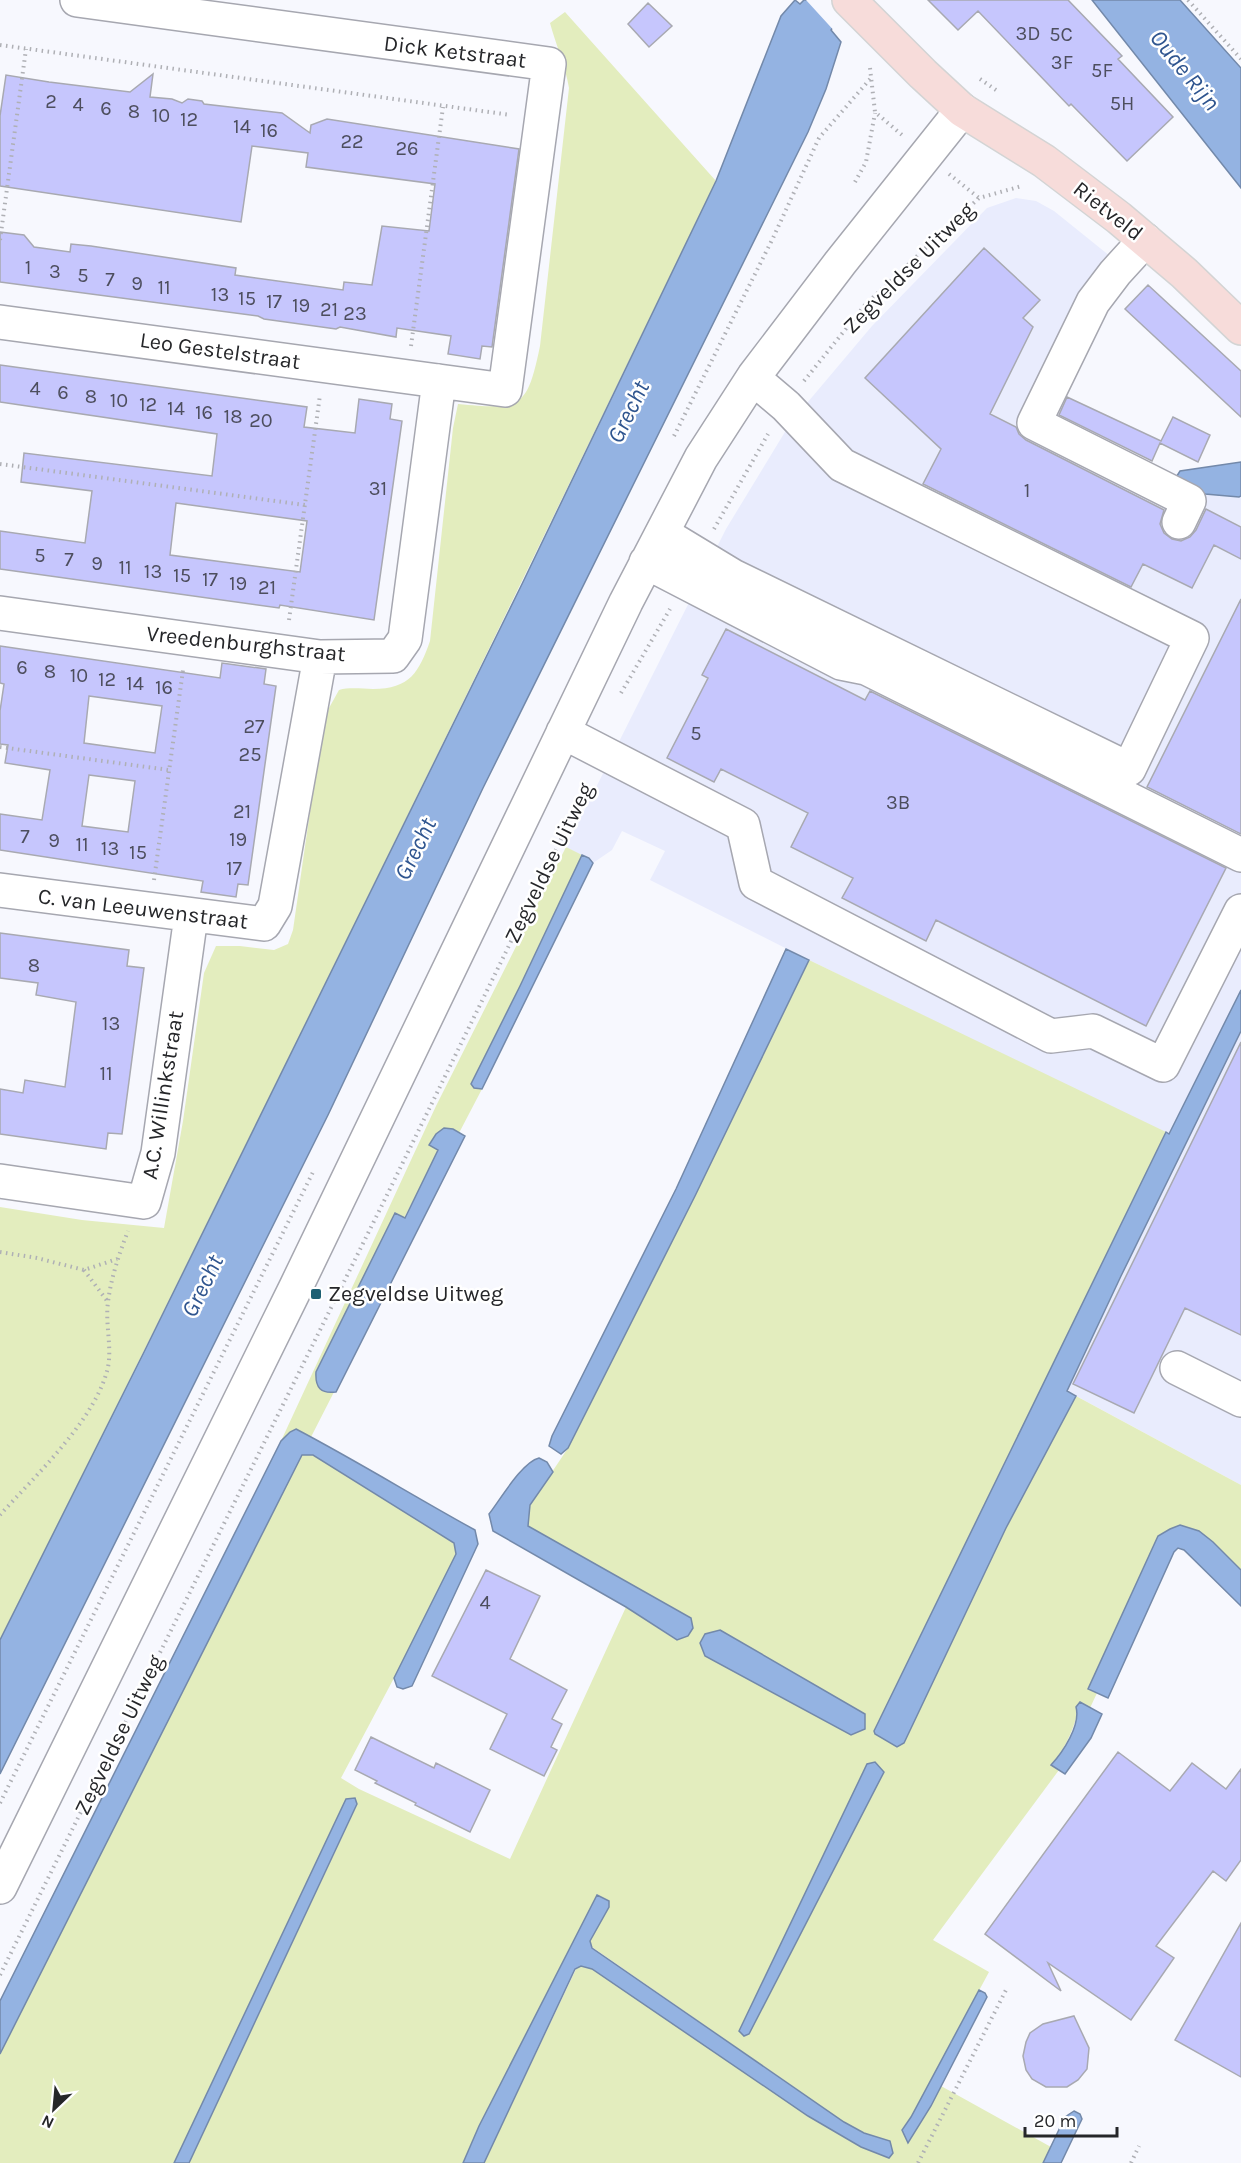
<svg xmlns="http://www.w3.org/2000/svg" width="1241" height="2163" font-family="Karla,sans-serif">
<style>
.built{fill:#e9ecfd}
.green{fill:#e3edbe;fill-rule:evenodd}
.water{fill:#94b3e2;stroke:#7389aa;stroke-width:1.5}
.pier{fill:#f7f8fe}
.building{fill:#c6c6fd;stroke:#a8a9b1;stroke-width:1.5;fill-rule:evenodd}
.lines{fill:none;stroke-linecap:round;stroke-linejoin:round}
.minor-casing{stroke:#a6a7b0;stroke-width:36}
.major-casing{stroke:#d3d4d4;stroke-width:36}
.path{stroke:#afb0b5;stroke-width:4;stroke-dasharray:1.5 4.5;stroke-linecap:butt}
.minor{stroke:#fff;stroke-width:33}
.major{stroke:#f7dcda;stroke-width:33}
.poi-dot{fill:#1d5f73;stroke:#fff;stroke-width:2}
.labels{text-anchor:middle;dominant-baseline:central;stroke-width:5;stroke-linejoin:round;paint-order:stroke}
.number-label{font-size:20px;fill:#4d4e5e}
.street-label{font-size:22px;fill:#252629;stroke:#fff}
.poi-label{font-size:22px;fill:#252629;stroke:#fff;text-anchor:start}
.water-label{font-size:24px;font-style:italic;fill:#2f558f;stroke:#fff}
</style>
<rect width="100%" height="100%" fill="#f7f8fe"/>
<!-- built -->
<path class="built" d="M1016,198L1036,201L1054,211L1131,273L1102,306L1048,420L1170,481L1241,496V1485L1067,1391L1121,1276L1186,1144L809,960L650,880L665,851L622,831L612,850L593,863L589,858L583,857L566,847L726,529L791,422L872,326L987,208Z"/>
<!-- green -->
<path class="green" d="M565,12L716,181C480,669 242,1156 0,1640V1207L82,1220L164,1228L183,1121L204,973L216,946H240L274,950L288,944L293,930L321,735L329,708L339,690C350,687 362,689 373,689C410,689 419,672 430,641L453,428L458,404C521,410 527,409 540,346L569,88C565,65 556,45 550,23Z
M566,847L582,855L581,859L520,986L471,1084L474,1088L482,1089L459,1133L453,1129L439,1150L404,1218L395,1214L316,1372C315,1385 319,1395 334,1392L311,1437L296,1429L281,1441L436,1106Z
M809,960L1166,1132L874,1731L875,1734L897,1746L1006,1528L1076,1396L1241,1485V1570L1213,1542L1199,1531L1180,1525L1088,1689L1097,1693L1090,1708L1080,1702C1076,1724 1067,1747 1051,1765L1059,1770L933,1940L989,1972L911,2117L902,2129L909,2142L941,2086L1051,2147L1043,2163H484L576,1969L581,1966L592,1969L861,2147L890,2141L864,2133L844,2122L592,1947L590,1941L609,1907V1901L597,1895L479,2126L463,2163H189L357,1805L355,1798L346,1799L174,2163H0V2054L302,1455H313L454,1543L456,1554L394,1678L341,1778L359,1789L510,1859L626,1607L676,1640L691,1618L528,1526L530,1505L568,1448L695,1196ZM720,1630L865,1714L705,1656L700,1643L705,1634ZM875,1762L739,2031L867,1764Z"/>
<!-- water -->
<path class="water" d="M795,0L800,4L804,0H854L831,30L841,42L826,89L808,132L483,788L328,1115L0,1774V1640L144,1352L522,584L716,181L781,16Z
M1092,0H1180L1241,68V188Z
M1241,462V496L1239,497L1205,494L1175,479L1180,471Z
M582,855L589,858L593,863L482,1089L474,1088L471,1084L520,986Z
M786,949L809,960L695,1196L568,1448L561,1454L549,1446L552,1436L676,1189Z
M1241,990V1031L1121,1276L1067,1391L1076,1396L1006,1528L904,1743L897,1747L875,1734L874,1731L1166,1132L1169,1134Z
M444,1128L453,1129L465,1136L336,1392C321,1394 315,1388 316,1372L395,1213L405,1218L438,1150L429,1145L436,1134Z
M296,1429C357,1461 415,1497 475,1530L478,1544L412,1686L403,1689L397,1687L394,1678L456,1554L454,1543L313,1455H302L0,2054V2001L281,1441L290,1432Z
M539,1458L547,1462L553,1472L530,1505L528,1526L691,1618L693,1628L688,1636L677,1640L626,1607L493,1531L489,1514C500,1500 522,1462 539,1458Z
M1180,1525L1199,1531L1213,1542L1241,1570V1606L1184,1550L1178,1548L1174,1552L1108,1698L1088,1689L1158,1536L1170,1529Z
M720,1630L865,1714V1729L851,1735L705,1656L700,1643L705,1634Z
M1080,1702L1102,1714L1091,1738L1065,1774L1051,1765C1063,1752 1081,1725 1076,1707Z
M875,1762L884,1772L749,2034L744,2036L739,2031L867,1764Z
M355,1798L357,1804L189,2163H174L346,1799Z
M597,1895L609,1901V1907L590,1941L592,1948L844,2122L864,2133L890,2141L893,2153L889,2158L861,2147L808,2116L592,1969L581,1966L575,1969L484,2163H463L479,2126Z
M979,1990L985,1993L987,1997L931,2106L908,2143L902,2130L911,2117Z
M1074,2111L1080,2114L1082,2119L1061,2163H1043L1065,2117Z"/>
<!-- pier -->
<path class="pier" d="M806,0H857L835,30L838,35Z"/>
<!-- building -->
<path class="building" d="M928,0H1068L1122,56L1118,59L1173,117L1127,161L1071,104L1069,106L978,11L958,30Z
M648,3L672,26L649,47L628,24Z
M153,74L150,97L172,99L182,103L188,99L202,101L204,104L282,113L310,133L311,125L327,119L519,149L492,347L482,346L480,359L448,354L451,336L397,328L396,337L340,327L336,329L264,319L258,316L0,282V232L24,235L34,247L70,252L71,244L91,246L236,268L235,275L343,290L344,282L372,285L382,226L429,231L435,184L306,167L308,153L252,146L241,222L0,186V116L6,75L49,82L130,92Z
M984,248L1040,300L1023,318L1033,327L990,414L1016,427L1019,434L1026,440L1164,510L1160,524L1164,533L1172,539L1181,541L1190,537L1196,530L1206,509L1241,527V559L1214,545L1192,588L1143,564L1131,587L923,484L941,449L865,378Z
M1148,285L1241,371V417L1125,309Z
M0,365L307,407L304,427L355,433L359,399L392,404L390,419L402,421L374,620L280,605L279,608L0,569V531L85,543L92,491L21,482L24,453L212,476L217,434L0,402ZM176,503L307,521L300,572L170,555Z
M1067,397L1161,441L1173,417L1210,435L1198,462L1160,443L1152,461L1059,415Z
M1241,599V834L1147,787Z
M726,629L865,700L870,691L1226,868L1146,1026L936,920L926,941L842,898L853,878L791,847L808,813L721,769L714,782L667,758L708,678L702,675Z
M0,646L220,678L222,663L266,669L264,684L276,686L248,885L238,884L236,897L201,892L203,881L0,850V814L42,820L50,770L5,763L8,745L0,744V711L4,684L0,683ZM89,696L162,706L155,753L84,743ZM89,775L135,781L128,832L82,826Z
M0,933L129,950L127,966L144,968L122,1134L108,1133L106,1149L0,1134V1089L23,1093L25,1080L65,1087L76,1002L36,995L38,983L0,978Z
M1241,1042V1335L1185,1308L1134,1413L1073,1384Z
M486,1570L540,1596L510,1659L567,1690L552,1719L562,1724L551,1747L557,1750L544,1776L490,1749L507,1714L432,1676Z
M371,1737L434,1768L436,1763L490,1790L470,1832L415,1805L416,1803L375,1783L377,1781L355,1770Z
M1118,1752L1170,1791L1192,1763L1226,1789L1241,1769V1860L1226,1881L1213,1871L1156,1946L1174,1958L1131,2020L1048,1963L1061,1991L985,1934Z
M1241,1923V2077L1175,2040Z
M1074,2016L1089,2048L1087,2069L1078,2080L1067,2087H1046L1032,2079L1026,2070L1023,2056L1026,2042L1030,2033L1043,2024Z"/>
<g class="lines">
<!-- minor casing -->
<g class="minor-casing">
<path id="minor" d="M1145,240L1115,273L1093,302L1034,423L1189,501L1179,522
M0,322L505,390L549,64L77,0
M662,533L733,576L1129,769L1192,638L842,465L786,406L753,378
M646,562L841,663L866,668L1241,855
M0,613L320,657L393,656L405,639L439,381
M563,732L743,825L756,883L1051,1036L1093,1031L1163,1065L1241,911
M0,890L264,924L275,906L320,657
M0,1181L144,1202L158,1153L191,916
M1177,1368L1241,1400
M0,1887L296,1287L626,602L701,458L754,376L840,263L962,110"/>
</g>
<!-- major casing -->
<g class="major-casing">
<path id="major" d="M849,0L923,74L962,110L1044,161L1119,218L1184,273L1241,328"/>
</g>
<!-- path -->
<path class="path" d="M1188,0L1241,59
M0,45L511,115
M870,68L875,112L902,135
M980,79L996,90
M949,174L979,198
M855,182L866,162L875,113
M0,240L26,49
M411,346L443,107
M804,381L865,305L979,198L1022,186
M674,436L773,238L819,138L871,78
M0,464L305,505
M714,529L768,434
M289,620L320,395
M621,693L670,609
M0,747L169,770
M154,880L183,670
M0,1252L37,1258L84,1270L117,1259
M84,1270L108,1302
M0,1515C35,1476 97,1418 108,1367C112,1346 105,1324 108,1302C111,1278 119,1254 128,1231
M0,1803L314,1170
M0,1975L387,1195L589,782
M918,2163L1006,1990
M1131,2163L1139,2146"/>
<!-- minor -->
<use href="#minor" class="minor"/>
<!-- major -->
<use href="#major" class="major"/>
</g>
<!-- markers -->
<rect class="poi-dot" x="310" y="1288" width="12" height="12" rx="3"/>
<g class="labels">
<!-- number labels -->
<g class="number-label">
<text x="1028" y="33">3D</text>
<text x="1061" y="34">5C</text>
<text x="1062" y="62">3F</text>
<text x="1102" y="70">5F</text>
<text x="51" y="101">2</text>
<text x="1122" y="103">5H</text>
<text x="78" y="104">4</text>
<text x="106" y="108">6</text>
<text x="134" y="111">8</text>
<text x="161" y="115">10</text>
<text x="189" y="119">12</text>
<text x="242" y="126">14</text>
<text x="269" y="130">16</text>
<text x="352" y="141">22</text>
<text x="407" y="148">26</text>
<text x="28" y="267">1</text>
<text x="55" y="271">3</text>
<text x="83" y="275">5</text>
<text x="110" y="279">7</text>
<text x="137" y="283">9</text>
<text x="164" y="287">11</text>
<text x="220" y="294">13</text>
<text x="247" y="298">15</text>
<text x="274" y="301">17</text>
<text x="301" y="305">19</text>
<text x="329" y="309">21</text>
<text x="355" y="313">23</text>
<text x="35" y="388">4</text>
<text x="63" y="392">6</text>
<text x="91" y="396">8</text>
<text x="119" y="400">10</text>
<text x="148" y="404">12</text>
<text x="176" y="408">14</text>
<text x="204" y="412">16</text>
<text x="233" y="416">18</text>
<text x="261" y="420">20</text>
<text x="378" y="488">31</text>
<text x="1027" y="490">1</text>
<text x="40" y="555">5</text>
<text x="69" y="559">7</text>
<text x="97" y="563">9</text>
<text x="125" y="567">11</text>
<text x="153" y="571">13</text>
<text x="182" y="575">15</text>
<text x="210" y="579">17</text>
<text x="238" y="583">19</text>
<text x="267" y="587">21</text>
<text x="22" y="667">6</text>
<text x="50" y="671">8</text>
<text x="79" y="675">10</text>
<text x="107" y="679">12</text>
<text x="135" y="683">14</text>
<text x="164" y="687">16</text>
<text x="254" y="726">27</text>
<text x="696" y="733">5</text>
<text x="250" y="754">25</text>
<text x="898" y="802">3B</text>
<text x="242" y="811">21</text>
<text x="25" y="836">7</text>
<text x="238" y="839">19</text>
<text x="54" y="840">9</text>
<text x="82" y="844">11</text>
<text x="110" y="848">13</text>
<text x="138" y="852">15</text>
<text x="234" y="868">17</text>
<text x="34" y="965">8</text>
<text x="111" y="1023">13</text>
<text x="106" y="1073">11</text>
<text x="485" y="1602">4</text>
</g>
<!-- street labels -->
<g class="street-label">
<text transform="translate(455 52) rotate(7)">Dick Ketstraat</text>
<text transform="translate(1108 211) rotate(38)">Rietveld</text>
<text transform="translate(909 268) rotate(-45)">Zegveldse Uitweg</text>
<text transform="translate(220 351) rotate(8)">Leo Gestelstraat</text>
<text transform="translate(246 644) rotate(6)">Vreedenburghstraat</text>
<text transform="translate(549 863) rotate(-64)">Zegveldse Uitweg</text>
<text transform="translate(143 909) rotate(7)">C. van Leeuwenstraat</text>
<text transform="translate(163 1095) rotate(-81)">A.C. Willinkstraat</text>
<text transform="translate(119 1735) rotate(-64)">Zegveldse Uitweg</text>
</g>
<!-- poi labels -->
<g class="poi-label">
<text x="328" y="1294">Zegveldse Uitweg</text>
</g>
<!-- water labels -->
<g class="water-label">
<text transform="translate(1185 70) rotate(51)">Oude Rijn</text>
<text transform="translate(628 412) rotate(-64)">Grecht</text>
<text transform="translate(415 849) rotate(-64)">Grecht</text>
<text transform="translate(202 1286) rotate(-64)">Grecht</text>
</g>
</g>
<!-- north arrow -->
<g transform="translate(54 2109) rotate(206)" stroke="#ffffff" stroke-width="4.5" paint-order="stroke">
<path d="M0-4.5L10 22L0 15L-10 22Z" fill="#252629"/>
<text y="-9" font-size="16" font-weight="bold" text-anchor="middle" fill="#252629">N</text>
</g>
<!-- scale -->
<path d="M1025 2127v9h92v-9" fill="none" stroke="#252629" stroke-width="3"/>
<text x="1034" y="2127" font-size="18" fill="#252629" stroke="#ffffff" stroke-width="4.5" paint-order="stroke">20 m</text>
</svg>
